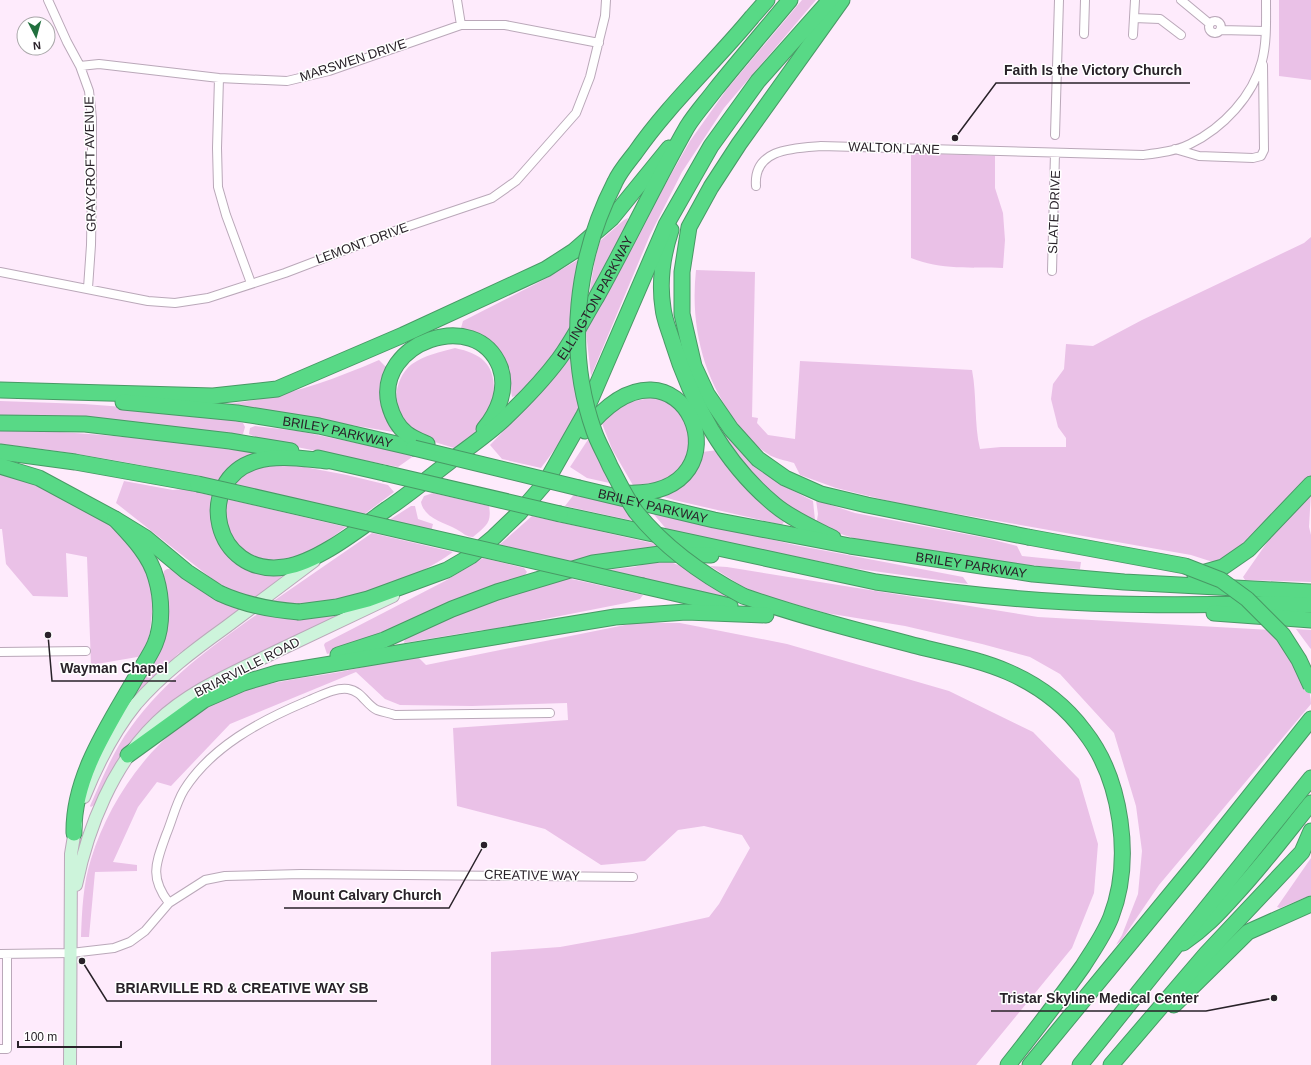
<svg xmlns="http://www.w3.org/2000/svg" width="1311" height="1065" font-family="Helvetica,sans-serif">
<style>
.green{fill:#eac1e7}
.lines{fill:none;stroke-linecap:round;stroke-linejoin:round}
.minor-casing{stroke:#baa8b9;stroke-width:10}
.secondary-casing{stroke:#baa8b9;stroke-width:14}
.motorway-casing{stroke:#489965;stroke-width:17}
.minor{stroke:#fff;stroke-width:8}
.secondary{stroke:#cdf4db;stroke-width:12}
.motorway{stroke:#58d986;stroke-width:15}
.motorway-bridge-casing{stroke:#489965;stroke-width:17;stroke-linecap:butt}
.motorway-bridge{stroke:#58d986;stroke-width:15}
.labels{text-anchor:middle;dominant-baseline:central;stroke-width:3;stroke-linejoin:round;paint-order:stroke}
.street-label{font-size:13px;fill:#292229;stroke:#fff}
.leader{fill:none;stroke:#292229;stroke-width:1.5}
.callout-dot{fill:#292229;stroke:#fff;stroke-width:1.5}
.callout-label{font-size:14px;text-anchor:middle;font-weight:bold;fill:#292229;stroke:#fff;stroke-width:3;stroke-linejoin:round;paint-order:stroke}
</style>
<rect width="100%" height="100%" fill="#feebfc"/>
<!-- green -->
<path class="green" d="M802,0H816L724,108L682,172L650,235L591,376L586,332L657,199L690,141L727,89Z
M1279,0H1311V80L1279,76Z
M911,153L995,156V188L1003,213L1005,240L1003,268C973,267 940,270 911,258Z
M628,218L626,227L588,301L595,259L600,241L624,220Z
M1311,237V476L1251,543L1216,563L1191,555L901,504L836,488L800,475L794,463C785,460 775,459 768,454C756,447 746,435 738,424C703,379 690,326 696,270L755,272L752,417L758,418L757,423L768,435L795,439L800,361L972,370C977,396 974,424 980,449L1001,447H1066V438L1058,427L1051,399L1053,384L1064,369L1066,344L1093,346L1142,320L1304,243Z
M581,258L572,328L530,385L518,395L512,397L509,378L461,328L463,321L547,278Z
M455,348C482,354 495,364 494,393C494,403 491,414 485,422C478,432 464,440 454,448C437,443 419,438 406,424C390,407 395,377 412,364C425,355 440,352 455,348Z
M574,352C576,367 581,383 580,398C580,415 552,454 541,468L502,459L490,445L541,392Z
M379,360L389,370L399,433L226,404C282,398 328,382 379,360Z
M654,397L679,407L694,441L685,465L660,483L634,487L612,449L601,421L621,404Z
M0,401L84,404L150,409L231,420L243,423L245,427L243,434L235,435L0,418Z
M255,426L298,431L415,455L398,467L261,440L249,434L250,428Z
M723,428L757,468L782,485L813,501L815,520H817L818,514L816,500L855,513L986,538L1017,546L1022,556L1081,562L1080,569C1029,566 979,560 929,552C894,546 856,542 823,527C803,518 781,503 764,489C746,474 734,450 721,430Z
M0,430C88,431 175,441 263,454L223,484C150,465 76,452 0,444Z
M591,435L614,484L587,478L570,467Z
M718,450C736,479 758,500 785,520L782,525L674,500L658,495L702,452Z
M275,465L299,466L347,475L388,485L394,492L362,516L232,486C244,472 257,468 275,465Z
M0,474L44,484L118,529L134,547L149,574L153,604L150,632L143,656L91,665L87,557L66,553L68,597L33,596L6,564L2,529H0Z
M124,481L173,490L183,489L217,497L219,537L284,575L254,598L235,591L216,582L116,503Z
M1311,492L1309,527L1311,535V582L1245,580L1243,577L1270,538Z
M433,493L489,506C492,523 486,526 473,537C466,537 462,532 456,529C443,522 424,518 421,502L424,496Z
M575,493L629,505L643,523L565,506Z
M227,499L346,527L308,555L278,564L249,556L231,538L227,526L225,507Z
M411,506H415L418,519L433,524L431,532L386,522Z
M651,511L795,545L963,577L968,584L851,568L774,552L773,555L668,531Z
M532,516L656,544L661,547L569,564L497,547Z
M372,533L453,552C414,580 354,602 306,605C295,606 283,603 272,602Z
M483,558L524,568L527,572L523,578L368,642L327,654L324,645L325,643L445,581Z
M648,563H673L691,570L736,598L735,600L598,571L634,567Z
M710,566L727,567L1038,617L1271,630C1286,652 1311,677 1311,704L1159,885L1121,941L1116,945L1122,935L1138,894L1142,851L1136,806L1114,733L1060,674L1030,657L982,644L905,626L826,613L769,597L745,588Z
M167,569H173L240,608L178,654L138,694H136C151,667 169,639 169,608C168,596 163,583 164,571Z
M563,577L643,595L640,599L626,603L489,630H482L404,643L405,638L468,609Z
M349,612L165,713L96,804L91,807L90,806C102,779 113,751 131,727C165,680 212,646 259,613L294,618L320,617Z
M635,623H680L787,644L949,691L1033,732L1079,779L1098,844L1094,893L1072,948L976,1065H491V952L560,947L632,934L709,917L719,904L750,848L742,835L704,826L678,830L645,861L601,865L545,829L457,806L453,728L568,720L567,703L472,706L400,705L385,699L356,672L230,724L171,786L157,782L138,807L113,862L137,865V871L95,872L89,937H81C82,911 83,884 91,859C113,788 166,720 236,694C270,681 305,678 340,672C365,667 391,660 417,656L426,665Z
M1296,629L1311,630V649L1310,648Z
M1311,858V895L1280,908L1277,907Z"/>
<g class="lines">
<!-- minor casing -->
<g class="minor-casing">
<path id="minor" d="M48,0L67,42L80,66L89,91L92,118V189L91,245L88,288
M457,0L461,25
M1181,0L1210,24
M1134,18L1160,19L1181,35
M1209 27a6 6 0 1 1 12 0a6 6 0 1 1-12 0Z
M1220,30L1265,31
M1084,34L1085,0
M1133,35L1135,0
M80,66L99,64L219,78L287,81L329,71L461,25H505L599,43
M219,78L217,148L218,187L226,215L251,283
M1055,135L1059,0
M1175,149L1199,156L1253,158L1261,156L1264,150L1263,65
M756,186C753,148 795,148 821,146L1143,155C1159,153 1176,151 1190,144C1223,128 1253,96 1262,61C1267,42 1266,20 1266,0
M1052,271L1055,153
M0,272L148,301L175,303L208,298L285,273L403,228L492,198L516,181L576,113L590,77L605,16L606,0
M0,652L86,651
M169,903C149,877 156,863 166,835C172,821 176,803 184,790C211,747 260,721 305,702C318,697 335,687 348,689C362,691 366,705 377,710C383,712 389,713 395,715L550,713
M0,954L71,953L114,948L130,942L145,931L169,903L205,880L225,876L301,874L633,877
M0,1049H7V954"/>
</g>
<!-- secondary casing -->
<g class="secondary-casing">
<path id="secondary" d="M84,797C97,765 114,731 136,704C162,674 194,650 226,627C255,605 285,583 314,561
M76,885C88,827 113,764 157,722C189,691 233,673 273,653C313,634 353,615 393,596
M70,1065L71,854L76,824"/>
</g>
<!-- motorway casing -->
<g class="motorway-casing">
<g id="motorway">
<path d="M842,0L739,144L711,187L689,227L682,272V314L694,366L707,394L731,429L758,459L785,478L821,494L867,505L1028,537"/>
<path d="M752,17L767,0"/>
<path d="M671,230C663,254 659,283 663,308C664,319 669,330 672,340C691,402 724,463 775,505C792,519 813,528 833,538"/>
<path d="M0,390L213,396L277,389L403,335L546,269L574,251L612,218L669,148"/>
<path id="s1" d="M123,402L237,413L319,426L414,448"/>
<path d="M0,423L85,424L230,441L291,451"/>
<path d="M585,431C682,309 758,499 625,493"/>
<path d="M427,444C420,441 412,438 406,433C397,426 392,415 389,404C375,343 476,306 500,367C508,389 498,412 484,429"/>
<path d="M0,452L75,462L198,484"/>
<path d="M318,458L384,473"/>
<path id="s2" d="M327,461C304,459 279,454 256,461C193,480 213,578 285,567C318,562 359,529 387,509C408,495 427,479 448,463C466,449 487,435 504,419C522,402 544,379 559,359C573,340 584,318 596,298C628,241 655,183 687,127C695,114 706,102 715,90C740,59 765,30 790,0"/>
<path d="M0,466L39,478L115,519L146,538L187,572L219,593"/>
<path id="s3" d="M579,488L714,520L850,546L1033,574L1124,582L1311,592"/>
<path d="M560,514L876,582C956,594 1036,602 1117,604C1182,606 1246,603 1311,605"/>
<path d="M1195,575L1223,567L1249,549L1311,484"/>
<path d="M643,586L730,606"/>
<path d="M743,596C800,616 859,631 917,646C948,654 978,659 1008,672C1038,685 1064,704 1084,731C1122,779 1133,860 1111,917C1104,935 1093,950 1083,966C1059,1000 1034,1032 1008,1065"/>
<path d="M299,612L337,607L368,599L447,570L471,556L494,537L520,512L546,482L584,415L666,225L711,146L758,81L830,0"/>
<path d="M1214,613L1311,620"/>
<path d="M338,655L384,640L452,609L497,592L593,563L660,554L711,555"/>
<path d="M128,755L204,700L243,683L277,673L615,617L686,612L766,615"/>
<path d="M74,833C73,777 108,726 135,679C141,668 150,656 155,644C163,625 162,598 156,578C150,555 131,536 115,519"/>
<path d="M1183,943C1205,928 1217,915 1235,895C1262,866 1286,834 1311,803"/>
<path d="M1174,1005L1248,932L1311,904"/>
<path d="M1030,1065L1198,861L1311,719"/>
<path d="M1080,1065L1311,778"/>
<path d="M1111,1065L1206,954L1302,852L1311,831"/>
</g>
</g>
<!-- minor -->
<use href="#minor" class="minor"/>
<!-- secondary -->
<use href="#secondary" class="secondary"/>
<!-- motorway -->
<use href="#motorway" class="motorway"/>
<!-- motorway-bridge casing -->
<g class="motorway-bridge-casing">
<path id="motorway-bridge" d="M414,448L579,488
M384,473L560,514
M198,484L643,586
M1028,537L1185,566L1221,580L1247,599L1283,635L1299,660L1311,686
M219,593C245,605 271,610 299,612
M743,596C703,575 665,548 636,512C626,498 618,481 610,466C605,454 598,443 594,431C565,349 576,258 615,182C620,171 628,162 635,153C669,104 714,63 752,17"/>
</g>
<!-- motorway-bridge -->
<use href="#motorway-bridge" class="motorway-bridge"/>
</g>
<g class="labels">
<!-- street labels -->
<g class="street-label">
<text transform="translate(353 60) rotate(-18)">MARSWEN DRIVE</text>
<text transform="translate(894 148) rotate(2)">WALTON LANE</text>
<text transform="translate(90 164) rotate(-91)">GRAYCROFT AVENUE</text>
<text transform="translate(1054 212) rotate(-88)">SLATE DRIVE</text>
<text transform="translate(362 243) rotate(-20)">LEMONT DRIVE</text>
<text stroke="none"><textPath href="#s2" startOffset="657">ELLINGTON PARKWAY</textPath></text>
<text stroke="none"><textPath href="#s1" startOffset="217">BRILEY PARKWAY</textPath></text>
<text stroke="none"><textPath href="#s3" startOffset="76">BRILEY PARKWAY</textPath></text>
<text stroke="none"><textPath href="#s3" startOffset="400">BRILEY PARKWAY</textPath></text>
<text transform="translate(247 667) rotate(-27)">BRIARVILLE ROAD</text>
<text transform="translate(532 875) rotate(1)">CREATIVE WAY</text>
</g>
</g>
<!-- callouts -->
<path class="leader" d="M955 138L996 83H1190M48 635L52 681H176M484 845L449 908H284M82 961L107 1001H377M1274 998L1206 1011H991"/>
<g class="callout-dot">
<circle cx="955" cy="138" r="4"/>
<circle cx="48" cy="635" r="4"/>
<circle cx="484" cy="845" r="4"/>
<circle cx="82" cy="961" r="4"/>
<circle cx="1274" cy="998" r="4"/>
</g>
<g class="callout-label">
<text x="1093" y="75">Faith Is the Victory Church</text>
<text x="114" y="673">Wayman Chapel</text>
<text x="367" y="900">Mount Calvary Church</text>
<text x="242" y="993">BRIARVILLE RD &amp; CREATIVE WAY SB</text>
<text x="1099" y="1003">Tristar Skyline Medical Center</text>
</g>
<!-- north arrow -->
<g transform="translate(36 36) rotate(174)"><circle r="19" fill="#ffffff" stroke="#a9a7a9"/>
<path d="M0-3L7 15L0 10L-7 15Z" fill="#216f3e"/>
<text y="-6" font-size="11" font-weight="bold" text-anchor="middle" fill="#292229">N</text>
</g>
<!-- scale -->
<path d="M18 1041v6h103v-6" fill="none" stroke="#292229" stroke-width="2"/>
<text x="24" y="1041" font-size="12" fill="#292229" stroke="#ffffff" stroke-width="3" paint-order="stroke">100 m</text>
</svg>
